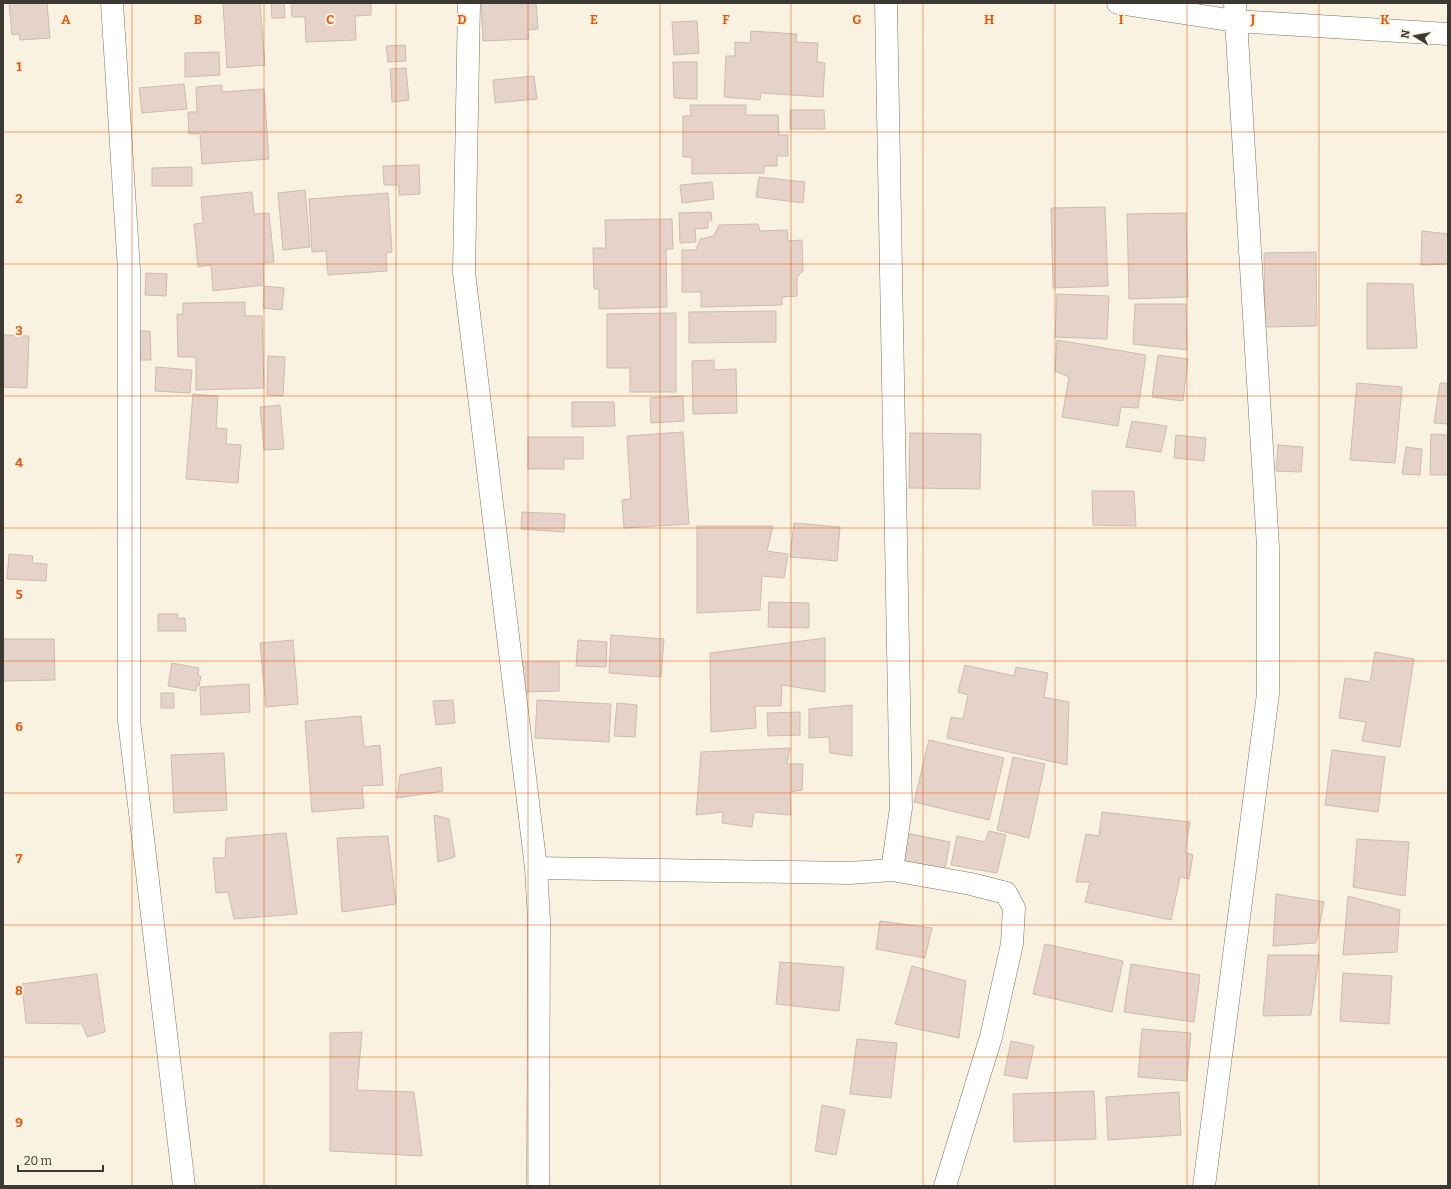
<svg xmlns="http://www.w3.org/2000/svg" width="1451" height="1189" font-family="Bitter,serif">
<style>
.building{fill:#e5d2c8;stroke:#cdbbb1}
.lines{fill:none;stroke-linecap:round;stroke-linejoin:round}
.minor-casing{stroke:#7c7565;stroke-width:23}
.minor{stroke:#fff;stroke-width:22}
.grid{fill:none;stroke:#e8590c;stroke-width:1;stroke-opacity:0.55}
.grid-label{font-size:13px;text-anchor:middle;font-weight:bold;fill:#e8590c;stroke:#faf2e0;stroke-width:4;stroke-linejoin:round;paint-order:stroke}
</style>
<rect width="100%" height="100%" fill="#faf2e0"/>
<!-- building -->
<path class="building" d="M9,3H47L50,38L20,40L19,34L12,35Z
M223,3H260L265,65L227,68Z
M271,3H284L285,18H272Z
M291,3H371V15L355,16L356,40L306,42L305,17H292Z
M481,3H536L538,29L528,30L529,39L483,41Z
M697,21L699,53L674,55L672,22Z
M751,31L797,34L796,42L818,43L817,62L825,63L823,97L761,93L760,100L724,97L726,56H735V42L750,43Z
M405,45L406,61L388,62L386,46Z
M219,52L220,75L185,77V53Z
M673,62H697V99L674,98Z
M406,68L409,100L392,102L390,69Z
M534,76L537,99L495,103L493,80Z
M184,84L187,109L142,113L139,88Z
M222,85V92L264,89L269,159L202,164L200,134H189L188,112H197L196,87Z
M690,105H746V115H778L779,135H788V156H777V166H764V173L692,174V157H683V116H691Z
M790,110H824L825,129H790Z
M419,165L420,194L399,195V185H384L383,166Z
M192,167V186H152V168Z
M759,177L805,182L803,203L756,197Z
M712,182L714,199L682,203L680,185Z
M305,190L310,247L283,250L278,193Z
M252,192L254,214L269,213L274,262L263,263L264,285L213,291L211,265L198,267L194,224L203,223L201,197Z
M388,193L392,252L386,253L387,271L328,275L326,251L312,252L309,199Z
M1105,207L1108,286L1053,288L1051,208Z
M711,212L712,220L708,222V228L695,229L696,242L680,243L679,213Z
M1186,213L1188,297L1129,299L1127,214Z
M672,219L673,249H666L667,307L599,309V289H594L593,248H606L605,220Z
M758,224L760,231L787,230L788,241L802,240L803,271L797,277V296L782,297V305L701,307V292H682V250H696L700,239L714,236L719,225Z
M1422,231L1448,234V264L1421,265Z
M1316,252L1317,326L1265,327L1264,253Z
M146,273L167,274L166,296L145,295Z
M1367,283L1413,284L1417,348L1367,349Z
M264,286L284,288L282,310L263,308Z
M1057,294L1109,296L1107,339L1055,337Z
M245,302V316H262L264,388L196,390V357H178L177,314H183V303Z
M1135,304H1186L1187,350L1133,344Z
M776,311V342L689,343V312Z
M676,313V392H630V368H607V314Z
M136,331H150L151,360H137Z
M3,335L29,336L27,388L3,387Z
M1057,340L1146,355L1138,408L1121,407L1118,426L1062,417L1069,377L1055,371Z
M1158,355L1188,359L1183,401L1152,397Z
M268,356L285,357L283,396L267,395Z
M714,360V370L736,369L737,413L693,414L692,361Z
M156,367L192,370L190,393L155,391Z
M1357,383L1402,387L1395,463L1350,460Z
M1440,383H1448V424L1434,423Z
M193,394L218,396L216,428L227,429L226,444L241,445L238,483L186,479Z
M683,396L684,421L651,423L650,398Z
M572,402H614L615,426L572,427Z
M280,405L284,449L264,450L260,407Z
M1132,421L1167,426L1161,452L1126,447Z
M683,432L689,524L624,528L622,500L631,499L627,436Z
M910,433L981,434L980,489L909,488Z
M1431,434L1448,435V475H1430Z
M1176,435L1206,438L1204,461L1174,458Z
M528,437H583V459H564V469H528Z
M1278,445L1303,447L1301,472L1276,471Z
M1406,447L1422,449L1420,475L1402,474Z
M1092,491H1134L1136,526L1093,525Z
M522,512L565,514L564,532L521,529Z
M794,523L840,527L837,561L790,557Z
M697,526H773L767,551L788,554L784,578L762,576L760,610L697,613Z
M9,554L33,556L32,563L47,564L46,581L7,579Z
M769,602L809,603V628L768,627Z
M158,614H178L177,618H185L186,631H158Z
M611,635L664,639L661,677L609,673Z
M825,638V692L782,685L781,706H755L756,728L711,732L710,653Z
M3,639H54L55,680L3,681Z
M293,640L298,704L266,707L260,643Z
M578,640L607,642L606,667L576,666Z
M1375,652L1414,659L1400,747L1362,741L1366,722L1339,718L1345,678L1370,682Z
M521,662H559V691L521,692Z
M172,663L199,668L198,676H201L199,686L197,685L196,691L168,686Z
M965,665L1014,676L1016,667L1048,673L1044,697L1069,702L1067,765L947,738L951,717L963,719L968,695L958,692Z
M249,684L250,712L201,715L200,687Z
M161,693H174V708H161Z
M453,700L455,723L436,725L433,701Z
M537,700L611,704L609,742L535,738Z
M617,703L637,705L635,737L614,736Z
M852,705V756L830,753L829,737L809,738V709Z
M800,712V735L768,736L767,713Z
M361,716L364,747L380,745L383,785L362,786L364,808L312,812L305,721Z
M929,740L1004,758L989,820L914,802Z
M790,748L787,764H803L802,790L790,792L791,815L754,812L752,827L722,823L723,812L696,815L701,752Z
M1332,750L1385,757L1378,812L1325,805Z
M224,753L227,810L174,813L171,755Z
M1013,757L1045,764L1029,838L997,830Z
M441,767L443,791L397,798L400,775Z
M1102,812L1190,822L1185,852L1193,855L1189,879L1180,877L1171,920L1085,902L1090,882H1076L1086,834L1099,836Z
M434,815L449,819L455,857L438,862Z
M989,831L1006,835L997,873L951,865L957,836L985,842Z
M286,833L297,914L234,919L228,892L216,893L213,858H225L226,838Z
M906,833L950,842L945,869L901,860Z
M388,836L396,904L342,912L337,838Z
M1357,839L1409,842L1405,896L1353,887Z
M1276,894L1324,902L1316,943L1273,946Z
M1348,896L1400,910L1397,952L1343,955Z
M880,921L932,928L925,958L876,949Z
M1045,944L1123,961L1112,1012L1033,994Z
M1268,955H1319L1311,1015L1263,1016Z
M780,962L844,967L839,1011L776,1004Z
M1131,964L1200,975L1194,1022L1124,1012Z
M912,966L966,981L959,1038L895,1024Z
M1343,973L1392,976L1389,1024L1340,1021Z
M97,974L105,1032L87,1037L82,1024L26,1023L22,984Z
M1142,1029L1191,1033L1187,1081L1138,1077Z
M362,1032L357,1090L414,1092L422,1156L330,1151V1033Z
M857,1039L897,1043L891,1098L850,1094Z
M1011,1041L1034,1046L1027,1079L1004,1075Z
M1094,1091L1096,1139L1014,1142L1013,1094Z
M1179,1092L1181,1135L1108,1140L1106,1097Z
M822,1105L845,1110L836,1155L815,1151Z"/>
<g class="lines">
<!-- minor casing -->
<g class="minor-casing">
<path id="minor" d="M112,3L129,270V720L184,1186
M469,3L464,272L536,868L539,920L538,1186
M1118,3L1235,21L1448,34
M536,868L850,873L892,870L901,808L886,3
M892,870L971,884L1006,893L1014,908L1012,944L991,1037L945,1186
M1204,1186L1268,694V547L1235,3"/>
</g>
<!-- minor -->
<use href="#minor" class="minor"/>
</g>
<!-- grid -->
<path class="grid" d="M132,3V1186M264,3V1186M396,3V1186M528,3V1186M660,3V1186M791,3V1186M923,3V1186M1055,3V1186M1187,3V1186M1319,3V1186M3,132H1448M3,264H1448M3,396H1448M3,528H1448M3,661H1448M3,793H1448M3,925H1448M3,1057H1448"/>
<g class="grid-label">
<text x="66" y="24">A</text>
<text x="198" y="24">B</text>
<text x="330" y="24">C</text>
<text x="462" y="24">D</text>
<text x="594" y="24">E</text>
<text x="726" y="24">F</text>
<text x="857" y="24">G</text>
<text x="989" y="24">H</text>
<text x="1121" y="24">I</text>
<text x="1253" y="24">J</text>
<text x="1385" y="24">K</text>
<text x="19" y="71">1</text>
<text x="19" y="203">2</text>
<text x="19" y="335">3</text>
<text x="19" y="467">4</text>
<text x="19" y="599">5</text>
<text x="19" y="731">6</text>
<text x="19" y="863">7</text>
<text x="19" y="995">8</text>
<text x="19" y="1127">9</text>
</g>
<!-- border -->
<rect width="1451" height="1189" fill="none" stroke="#3c3932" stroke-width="8"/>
<!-- north arrow -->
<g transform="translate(1415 36) rotate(281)" stroke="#faf2e0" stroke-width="3" paint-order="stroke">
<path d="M0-3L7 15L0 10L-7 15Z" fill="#3c3932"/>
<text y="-6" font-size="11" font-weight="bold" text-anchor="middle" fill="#3c3932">N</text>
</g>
<!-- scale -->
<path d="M18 1165v6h85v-6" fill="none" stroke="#3c3932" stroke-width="2"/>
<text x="24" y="1165" font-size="12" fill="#3c3932" stroke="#faf2e0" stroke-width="3" paint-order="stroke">20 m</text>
</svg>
